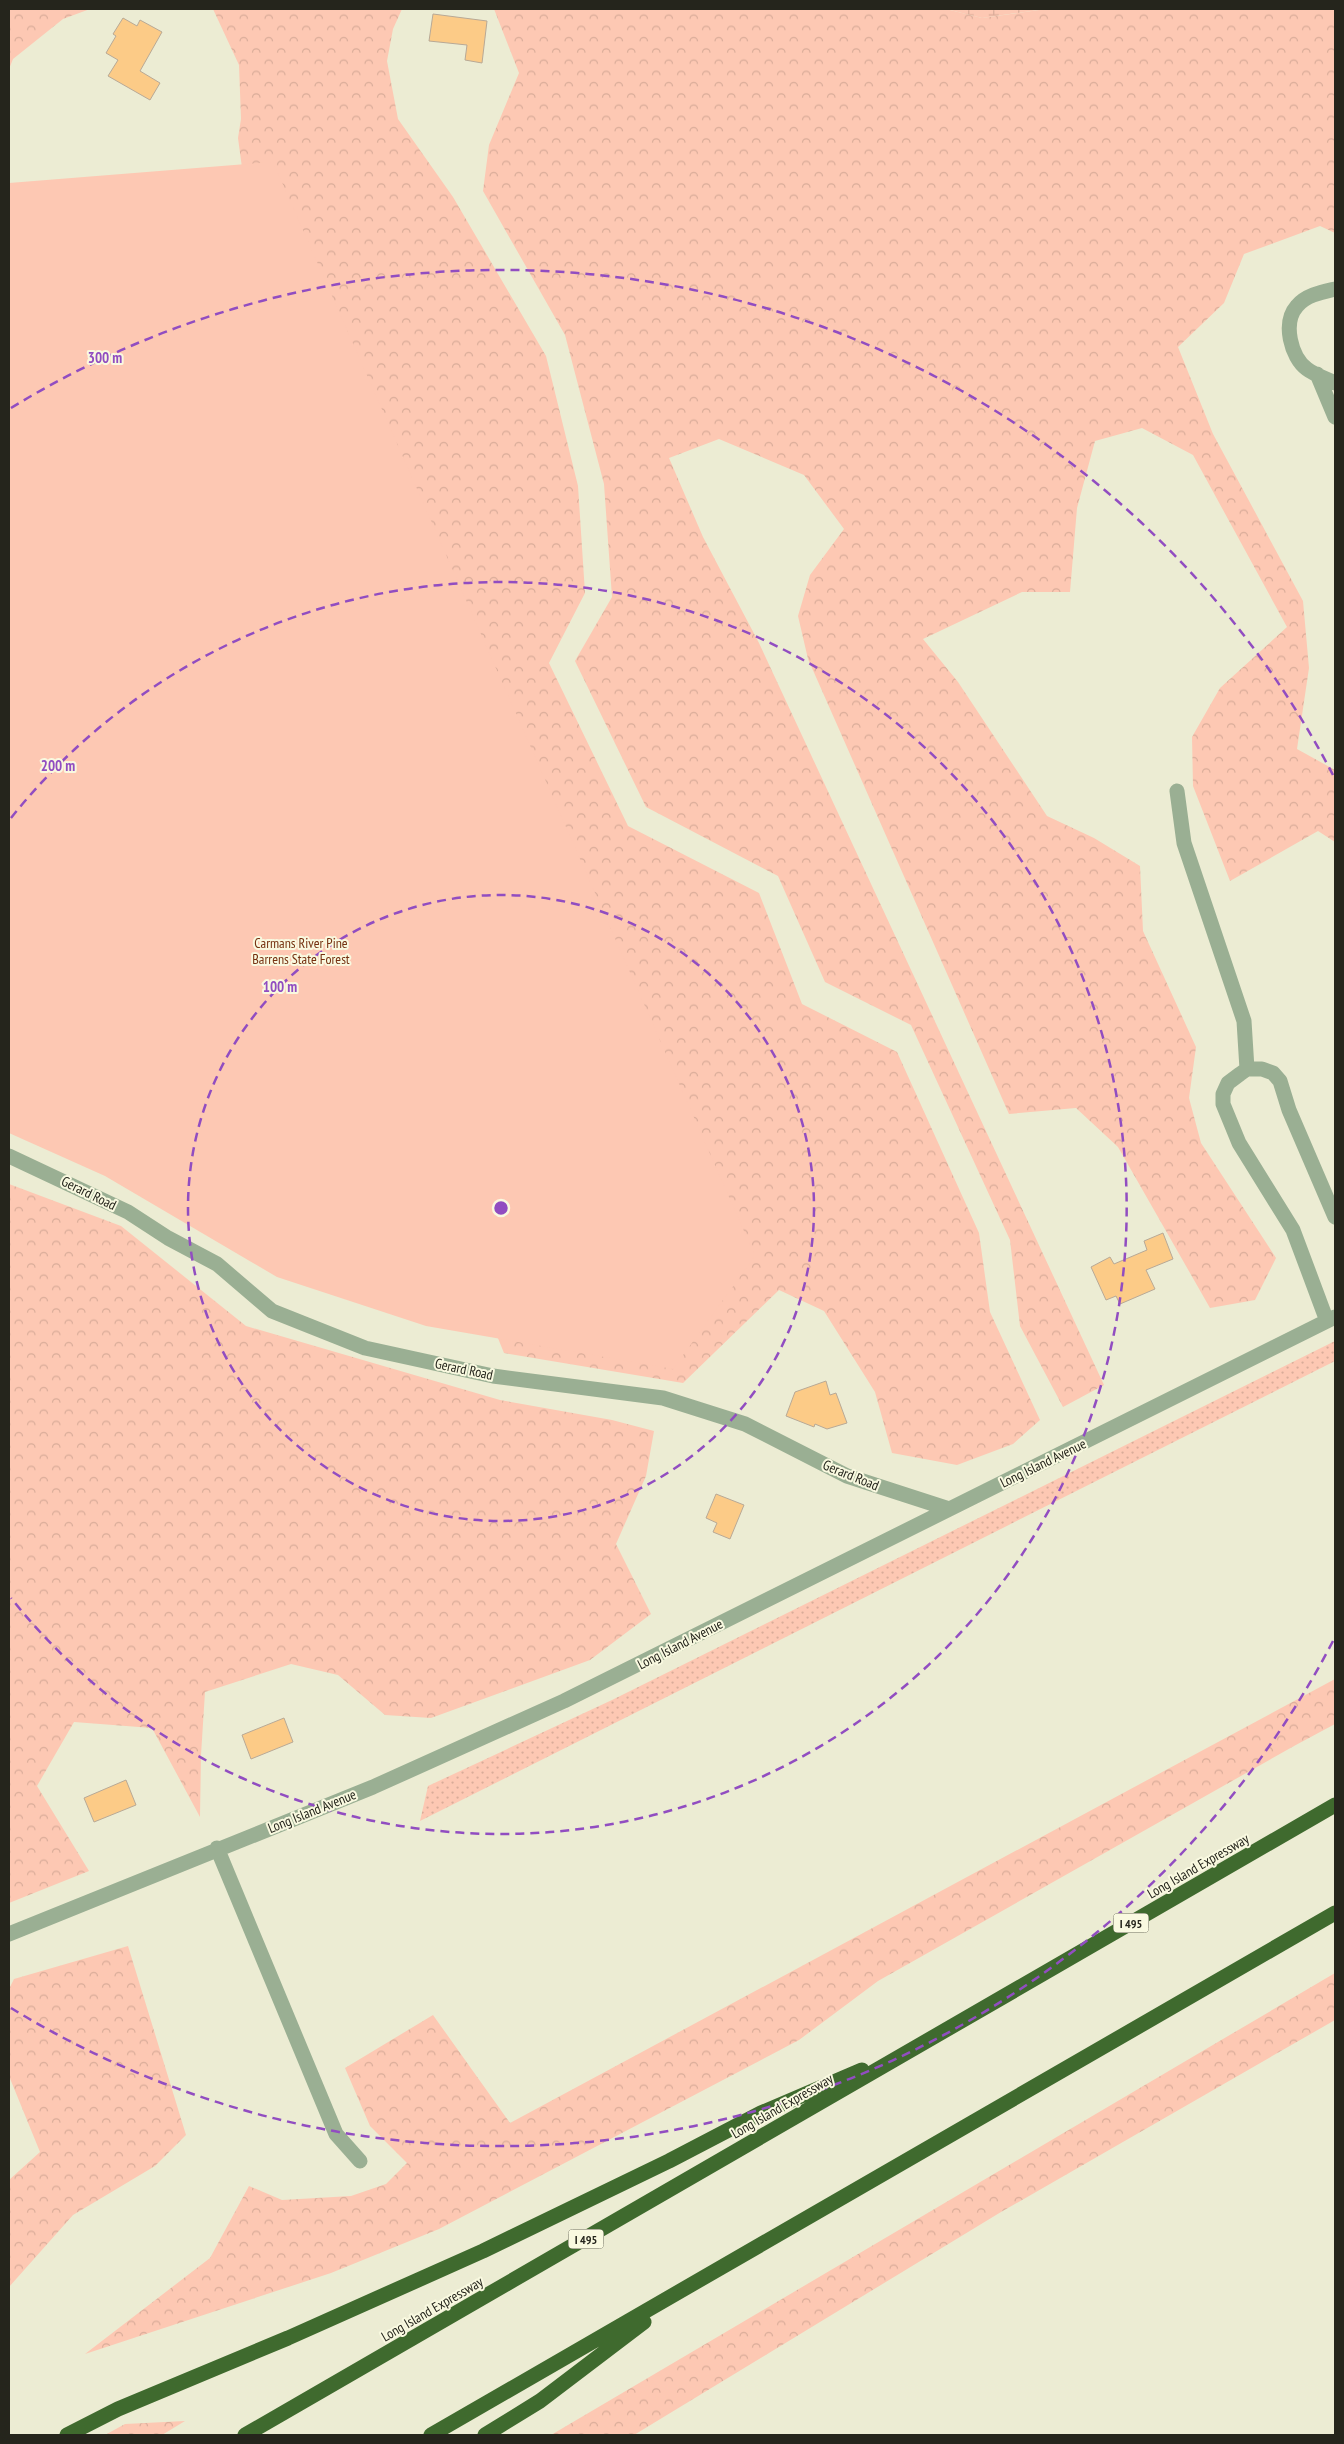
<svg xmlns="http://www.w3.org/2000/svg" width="1344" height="2444" font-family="'PT Sans Narrow',sans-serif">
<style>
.grass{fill:url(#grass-dots)}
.forest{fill:url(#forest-crowns)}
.wetland{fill:url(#wetland-marsh)}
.green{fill:#fdc8b3}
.building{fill:#fccb87;stroke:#b8a996}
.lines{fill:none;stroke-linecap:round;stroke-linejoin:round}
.minor{stroke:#9aaf93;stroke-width:15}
.highway{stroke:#3f6a2e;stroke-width:15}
.ring{fill:none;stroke:#914dc1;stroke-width:2.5;stroke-dasharray:9 6}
.labels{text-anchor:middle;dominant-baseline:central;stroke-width:4;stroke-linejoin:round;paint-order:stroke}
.shield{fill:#f9f9e0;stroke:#656557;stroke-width:1}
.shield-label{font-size:12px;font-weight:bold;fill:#25251c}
.park-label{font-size:14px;fill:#753110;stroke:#f9f9e0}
.street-label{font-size:14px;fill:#25251c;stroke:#f9f9e0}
.centre{fill:#914dc1;stroke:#f9f9e0;stroke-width:2.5}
.ring-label{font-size:15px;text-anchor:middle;font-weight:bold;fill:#914dc1;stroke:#f9f9e0;stroke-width:4;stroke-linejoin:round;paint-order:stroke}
</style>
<defs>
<pattern id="grass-dots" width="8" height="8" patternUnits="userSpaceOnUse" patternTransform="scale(1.25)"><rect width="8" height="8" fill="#fdc8b3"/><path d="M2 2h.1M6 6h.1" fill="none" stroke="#d9ac99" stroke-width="1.8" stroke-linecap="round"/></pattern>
<pattern id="forest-crowns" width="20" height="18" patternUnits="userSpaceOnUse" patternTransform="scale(1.25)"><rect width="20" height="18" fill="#fdc8b3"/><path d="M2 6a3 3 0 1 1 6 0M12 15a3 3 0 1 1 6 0" fill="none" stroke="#d9ac99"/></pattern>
<pattern id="wetland-marsh" width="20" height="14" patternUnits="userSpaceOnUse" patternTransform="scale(1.25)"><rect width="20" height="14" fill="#fdc8b3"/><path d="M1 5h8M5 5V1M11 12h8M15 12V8" fill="none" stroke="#d9ac99"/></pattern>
</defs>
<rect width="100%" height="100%" fill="#ececd3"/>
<!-- grass -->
<path class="grass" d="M1335,1341V1361L420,1821L428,1786L612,1700Z"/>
<!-- forest -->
<path class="forest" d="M9,9H90L63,19L13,59L9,69Z
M213,9H402L393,29L387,61L398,119L453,197L546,356L578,486L585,593L549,663L628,826L759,893L802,1004L897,1052L979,1233L990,1312L1040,1420L1013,1444L957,1465L892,1453L875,1392L824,1311L779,1290L683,1383L504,1353L471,1272L245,190L238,138L241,119L239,65Z
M494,9H946L982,18L1046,9H1335V233L1320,226L1244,254L1224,303L1178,347L1213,434L1303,601L1309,668L1297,749L1335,770V842L1318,831L1230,881L1193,786L1192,737L1220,688L1287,627L1193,455L1142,428L1095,441L1077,508L1070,592H1022L923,639L958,682L1047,816L1094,838L1140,866L1143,931L1196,1047L1189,1098L1201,1143L1276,1258L1255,1300L1210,1308L1118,1147L1076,1108L1009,1114L808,659L798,616L810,575L844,529L804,475L719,439L669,458L703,537L759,643L1104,1385L1063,1407L1020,1326L1010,1240L911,1025L825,982L778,876L646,807L575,661L612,597L604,484L565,335L483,191L489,145L519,73Z
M9,1184L121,1226L246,1326L500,1400L612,1420L654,1431L646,1476L616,1544L651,1614L590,1660L431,1718L385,1715L338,1675L291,1664L205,1692L201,1755L200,1817L152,1728L74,1722L37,1786L89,1871L9,1903Z
M1335,1679V1724L1294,1746L878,1981L799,2040L439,2229L331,2273L85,2354L210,2258L249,2186L282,2200L351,2196L386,2184L407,2163L370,2126L345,2068L433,2015L510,2123Z
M128,1946L186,2135L155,2166L73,2215L9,2287V2180L40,2152L9,2076V1989L14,1979Z
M1335,1973V2020L1001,2212L634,2435H551Z
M185,2421L162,2435H105L125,2424Z"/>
<!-- wetland -->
<path class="wetland" d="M946,9H1045L982,18Z"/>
<!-- green -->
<path class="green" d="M273,162L755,1256L673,1369L426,1326L277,1277L105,1176L9,1133V183Z"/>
<!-- building -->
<path class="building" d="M433,14L487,21L482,63L465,60L467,45L429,41Z
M123,18L137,26L140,20L162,32L140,71L160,83L150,100L108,76L118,60L106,53L116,36L113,34Z
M1163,1233L1173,1259L1146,1270L1155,1289L1120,1304L1116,1296L1106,1300L1091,1267L1110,1257L1114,1264L1147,1250L1144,1241Z
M826,1381L830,1395L836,1393L847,1423L827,1429L815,1424L814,1427L786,1416L795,1392Z
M716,1494L744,1505L730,1539L713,1532L717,1523L706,1518Z
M284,1718L293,1742L251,1759L242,1735Z
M126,1780L136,1805L94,1822L84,1798Z"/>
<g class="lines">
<!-- minor -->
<path class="minor" d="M1335,289C1322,292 1306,295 1297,306C1282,323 1291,357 1307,369C1315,375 1327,379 1335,383
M1317,374L1335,417
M1177,791L1184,843L1244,1021L1247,1069
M9,1156L128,1212L168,1238L217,1264L272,1311L365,1348L493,1376L663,1398L745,1424L847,1476L949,1509
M1327,1321L1293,1230L1239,1143L1223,1104V1094L1228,1083L1240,1074L1247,1069H1262L1273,1073L1280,1081L1289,1110L1335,1217
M217,1848L336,2134L360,2161
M9,1934L373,1787L564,1701L1335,1317"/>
<!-- highway -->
<path class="highway" d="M67,2435L118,2409L288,2338L483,2251L669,2161L761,2113L862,2070
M245,2435L1335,1805
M431,2435L1335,1913
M485,2435L540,2401L644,2322"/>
</g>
<!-- distance rings -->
<g class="ring">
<circle cx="501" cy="1208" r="313"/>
<path d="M11 818A626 626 0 1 1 11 1598"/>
<path d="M1333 1641A938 938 0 0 1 11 2008M11 408A938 938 0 0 1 1333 775"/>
</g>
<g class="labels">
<!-- shield labels -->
<g class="shield">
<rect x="1113.5" y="1913.5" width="35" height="19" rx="4"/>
<rect x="568.5" y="2229.5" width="35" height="19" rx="4"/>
</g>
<g class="shield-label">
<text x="1131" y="1923">I 495</text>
<text x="586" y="2239">I 495</text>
</g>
<!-- park labels -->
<g class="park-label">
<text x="301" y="943">Carmans River Pine<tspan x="301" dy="16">Barrens State Forest</tspan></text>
</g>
<!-- street labels -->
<g class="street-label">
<text transform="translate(89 1193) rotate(26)">Gerard Road</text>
<text transform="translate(464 1369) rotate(12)">Gerard Road</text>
<text transform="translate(1043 1463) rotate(-26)">Long Island Avenue</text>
<text transform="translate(851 1475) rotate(22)">Gerard Road</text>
<text transform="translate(680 1644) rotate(-27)">Long Island Avenue</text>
<text transform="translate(312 1811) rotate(-22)">Long Island Avenue</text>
<text transform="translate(1198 1866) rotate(-30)">Long Island Expressway</text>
<text transform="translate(782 2106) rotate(-30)">Long Island Expressway</text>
<text transform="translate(432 2309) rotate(-30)">Long Island Expressway</text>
</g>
</g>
<circle cx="501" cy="1208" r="8" class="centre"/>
<g class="ring-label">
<text x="105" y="363">300 m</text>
<text x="58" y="771">200 m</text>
<text x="280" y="992">100 m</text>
</g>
<!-- border -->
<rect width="1344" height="2444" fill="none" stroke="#25251c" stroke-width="20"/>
</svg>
